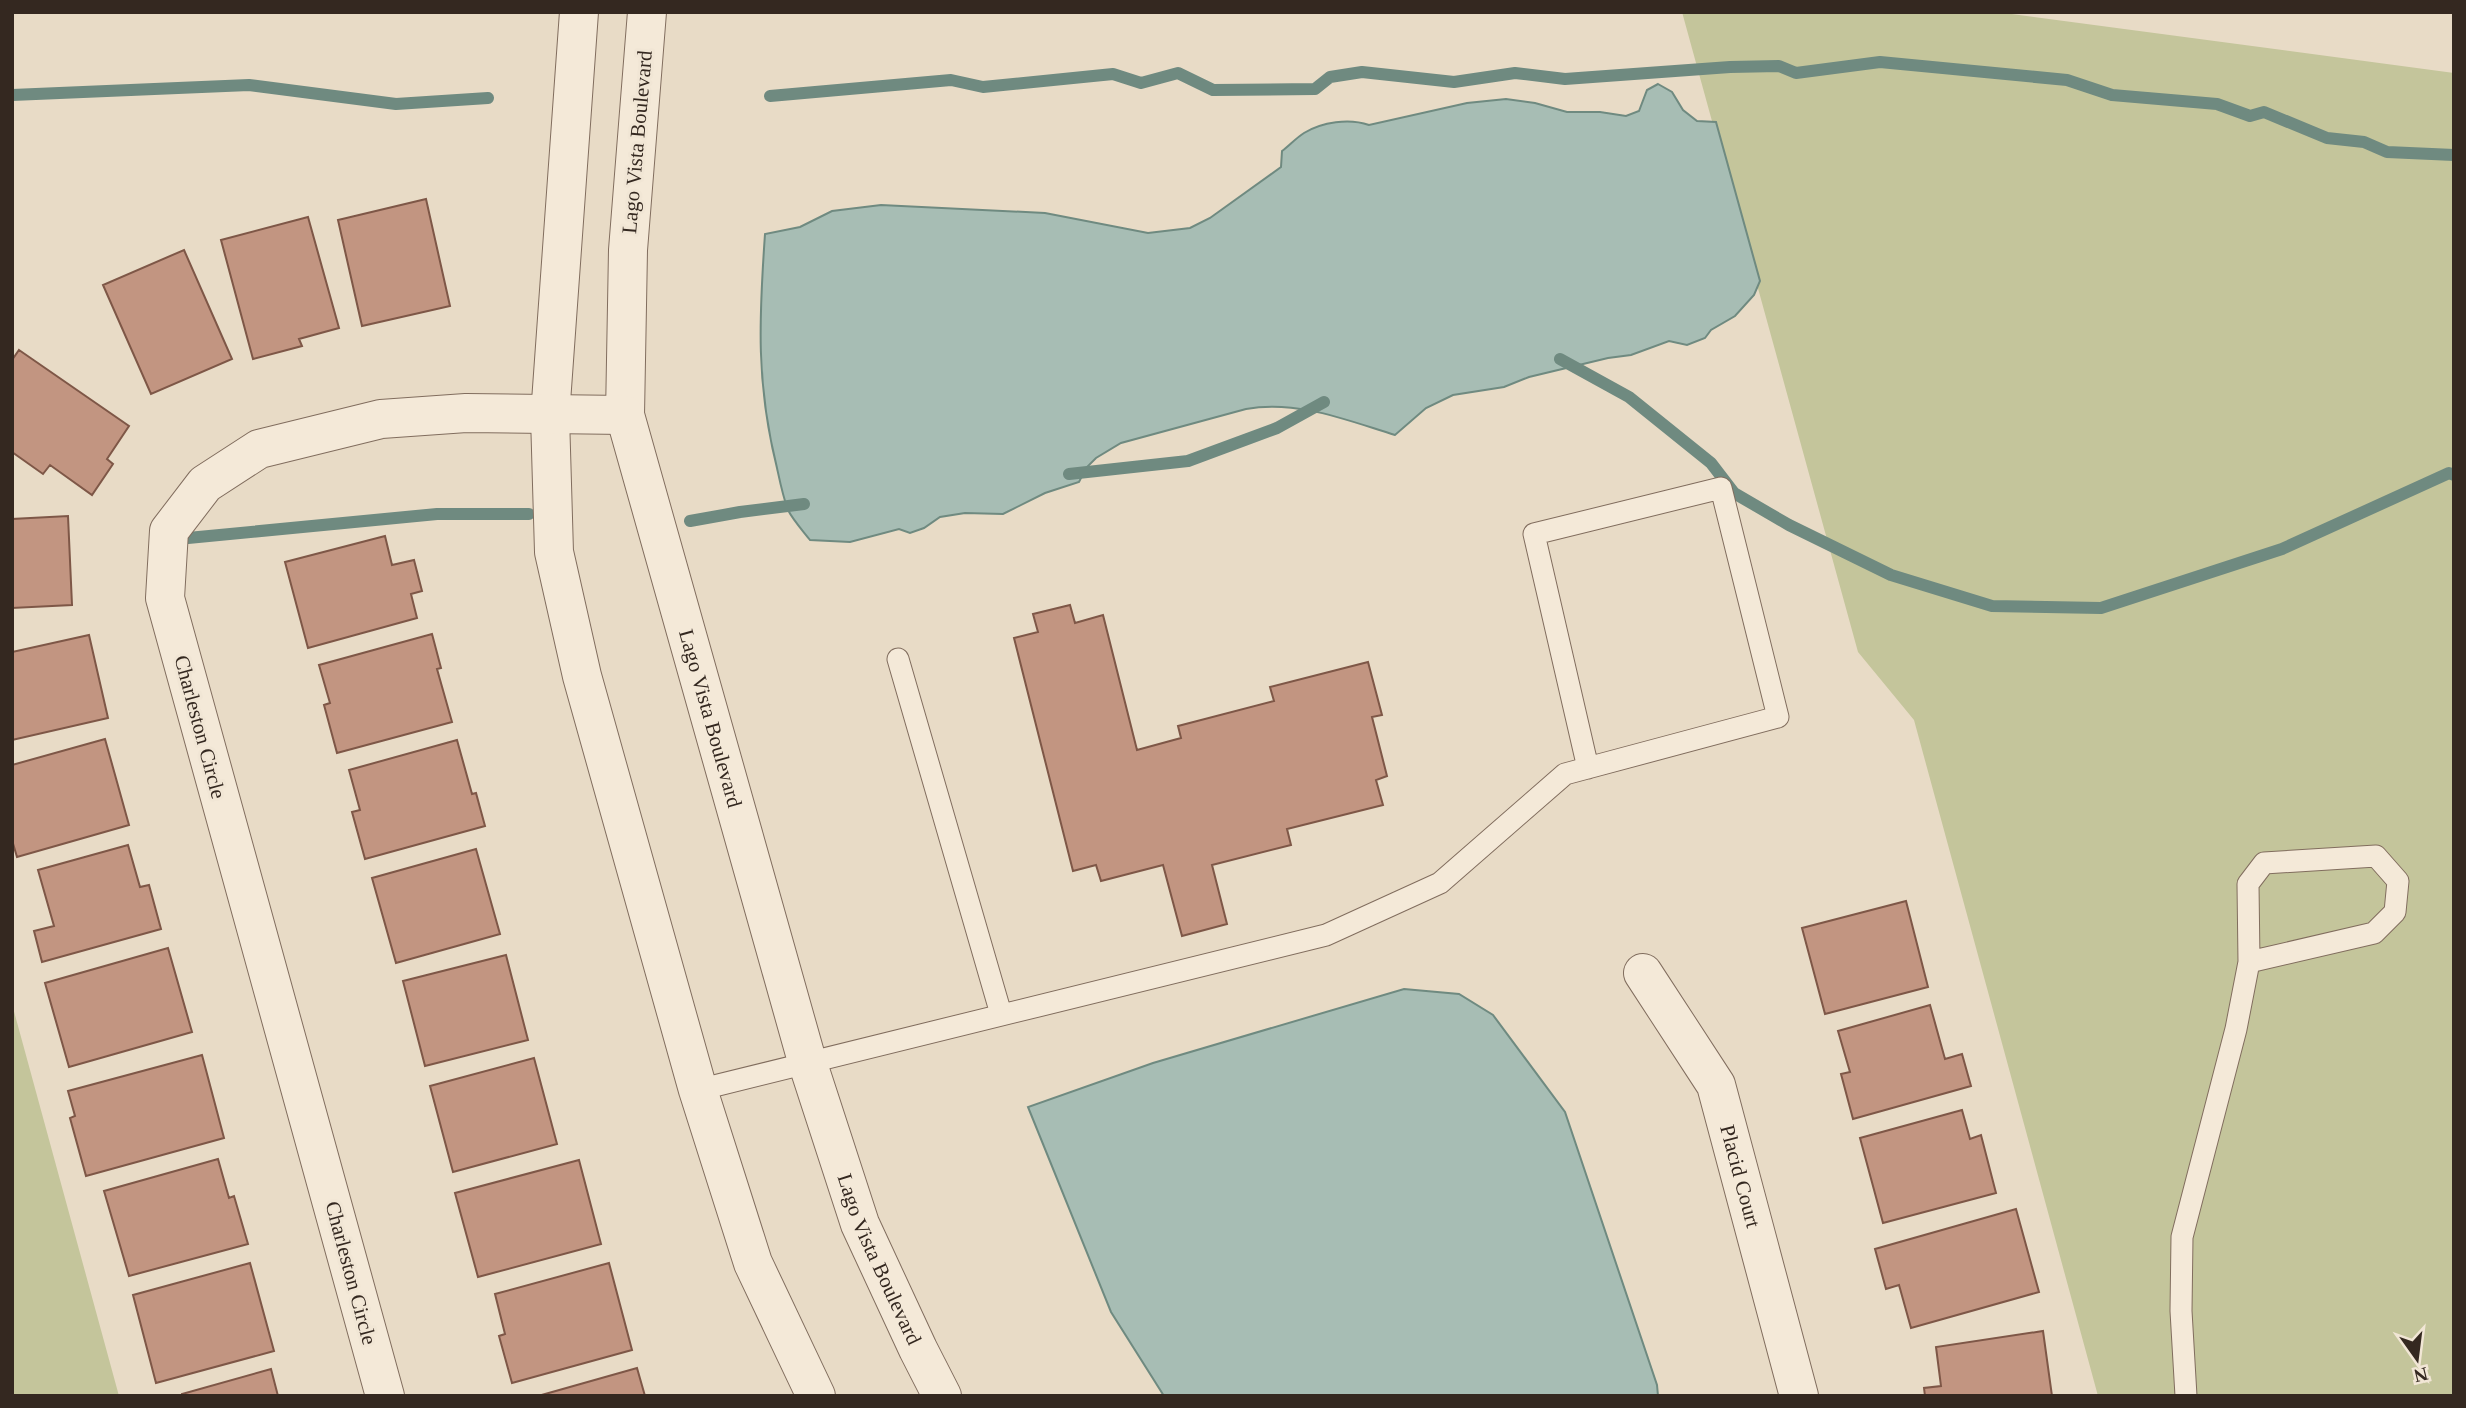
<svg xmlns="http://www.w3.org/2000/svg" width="2466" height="1408" font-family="Georgia,serif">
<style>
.green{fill:#c4c59b}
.water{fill:#a7bdb4;stroke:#6f8a80;stroke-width:2}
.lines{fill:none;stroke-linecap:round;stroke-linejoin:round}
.stream{stroke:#6f8a80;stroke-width:12}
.building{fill:#c29581;stroke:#7e5747;stroke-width:2}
.lane-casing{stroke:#816d5e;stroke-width:23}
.street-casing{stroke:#816d5e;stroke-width:40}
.lane{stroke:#f4e9d8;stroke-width:21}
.street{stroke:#f4e9d8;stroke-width:38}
.labels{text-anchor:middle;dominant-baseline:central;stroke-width:6;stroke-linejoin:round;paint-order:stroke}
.street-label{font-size:21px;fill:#342820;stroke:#f1e6d5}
</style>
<rect width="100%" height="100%" fill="#e8dbc6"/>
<!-- green -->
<path class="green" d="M1682,12H1997L2454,73V1396H2098L1914,720L1858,652Z
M12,1004L119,1396L12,1394Z"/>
<!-- water -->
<path class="water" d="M1658,84L1672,92L1683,110L1697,121L1716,122L1760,281L1754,295L1735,316L1711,330L1705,338L1687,345L1669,341L1631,355L1608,358L1529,377L1504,387L1453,395L1426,408L1395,435C1346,420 1298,400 1246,409L1121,443L1096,458L1086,468L1079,482L1045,493L1003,514L965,513L940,517L924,528L910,533L899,529L850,542L810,540C803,531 793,520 788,510C783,497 780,482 777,468C756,384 759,319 765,234L800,227L832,211L881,205L1045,213L1148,233L1190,228L1210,218L1281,167L1282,151C1289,146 1296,138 1304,133C1322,122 1349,118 1369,125L1467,103L1506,99L1535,103L1567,112H1600L1626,116L1639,111L1647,90Z
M1404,989L1459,994L1493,1015L1565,1112L1657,1385L1658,1396H1164L1111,1312L1028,1107L1153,1063Z"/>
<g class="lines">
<!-- stream -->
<path class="stream" d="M12,95L249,85L396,104L488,98
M770,96L951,80L983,87L1113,74L1141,83L1178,73L1213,90L1315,89L1330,77L1362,72L1454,82L1515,73L1565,79L1730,67L1779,66L1796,73L1880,62L2067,80L2112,95L2217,104L2250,116L2264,112L2327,138L2364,142L2387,152L2454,155
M1560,359L1629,397L1711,463L1734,493L1789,525L1891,575L1992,606L2101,608L2282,549L2449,473L2454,475
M1069,474L1188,461L1277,428L1324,402
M690,521L740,512L804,504
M188,538L437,514H529"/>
</g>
<!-- building -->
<path class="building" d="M426,199L450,306L362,326L338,220Z
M308,217L339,328L299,339L302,346L253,359L221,240Z
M184,250L232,359L151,394L103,285Z
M19,350L129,426L107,459L113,464L92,495L50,465L43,474L12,452V360Z
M68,516L72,605L12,608V519Z
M385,536L392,565L414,560L422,591L411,594L417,618L308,648L285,562Z
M1070,605L1075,623L1103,615L1137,750L1181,738L1178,726L1274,701L1270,687L1368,662L1382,715L1372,717L1387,776L1376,780L1383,805L1287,829L1291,845L1212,865L1227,924L1182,936L1163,865L1101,881L1096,865L1073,871L1014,638L1038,632L1033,614Z
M432,634L441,668L437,669L452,722L337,753L324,705L330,703L319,665Z
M89,635L108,718L12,740V652Z
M105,739L129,825L17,857L12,840V765Z
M457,740L472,794L476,793L485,826L365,859L352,812L360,810L349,770Z
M128,845L140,887L149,885L161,929L42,962L34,931L54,926L38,870Z
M476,849L500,934L396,963L372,878Z
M1906,901L1928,987L1825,1014L1802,928Z
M168,948L192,1032L69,1067L45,983Z
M506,955L528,1040L425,1066L403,981Z
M1930,1005L1945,1059L1962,1054L1971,1086L1853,1119L1841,1074L1850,1072L1838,1031Z
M202,1055L224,1138L86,1176L70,1118L75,1116L68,1091Z
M534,1058L557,1144L453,1172L430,1086Z
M1962,1110L1970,1139L1981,1135L1996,1193L1883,1223L1860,1138Z
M218,1159L229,1198L234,1196L248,1244L129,1276L104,1191Z
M579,1160L601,1244L478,1277L455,1193Z
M2016,1209L2039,1292L1911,1328L1899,1285L1886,1289L1875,1249Z
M250,1263L274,1351L156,1383L133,1295Z
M609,1263L632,1350L512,1383L499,1336L505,1334L495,1294Z
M2043,1331L2052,1396H1925L1924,1388L1941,1386L1936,1347Z
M637,1368L645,1396H538Z
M271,1369L278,1396H182V1394Z"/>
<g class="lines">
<!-- lane casing -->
<g class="lane-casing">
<path id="lane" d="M898,659L1001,1014
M698,1090L1326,935L1440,883L1565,774L1778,717L1721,488L1534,534L1588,768
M2186,1396L2181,1311L2182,1237L2236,1029L2249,962L2248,884L2264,863L2376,856L2398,881L2395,912L2374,933L2249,962"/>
</g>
<!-- street casing -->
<g class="street-casing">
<g id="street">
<path d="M579,12L550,416L554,552L582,676L698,1090L753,1263L816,1396"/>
<path id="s1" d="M647,12L628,250L625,415L807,1061L860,1224L918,1349L942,1396"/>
<path id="s2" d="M1643,973L1716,1085L1799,1396"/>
<path d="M385,1396L165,598L169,531L205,484L259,449L381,419L466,413L625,415"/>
</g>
</g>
<!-- lane -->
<use href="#lane" class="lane"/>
<!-- street -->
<use href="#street" class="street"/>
</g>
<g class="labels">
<!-- street labels -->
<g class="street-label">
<text transform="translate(637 142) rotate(-85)">Lago Vista Boulevard</text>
<text stroke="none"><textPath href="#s1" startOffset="719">Lago Vista Boulevard</textPath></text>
<text transform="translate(200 727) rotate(75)">Charleston Circle</text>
<text stroke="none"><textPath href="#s2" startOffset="228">Placid Court</textPath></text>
<text stroke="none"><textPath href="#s1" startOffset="1286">Lago Vista Boulevard</textPath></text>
<text transform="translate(351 1273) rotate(75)">Charleston Circle</text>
</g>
</g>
<!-- border -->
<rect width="2466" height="1408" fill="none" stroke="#342820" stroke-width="28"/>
<!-- north arrow -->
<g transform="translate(2417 1359) rotate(166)" stroke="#f1e6d5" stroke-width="5" paint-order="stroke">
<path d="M0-5L12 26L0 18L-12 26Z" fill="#342820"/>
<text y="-10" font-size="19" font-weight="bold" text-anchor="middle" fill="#342820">N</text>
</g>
</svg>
